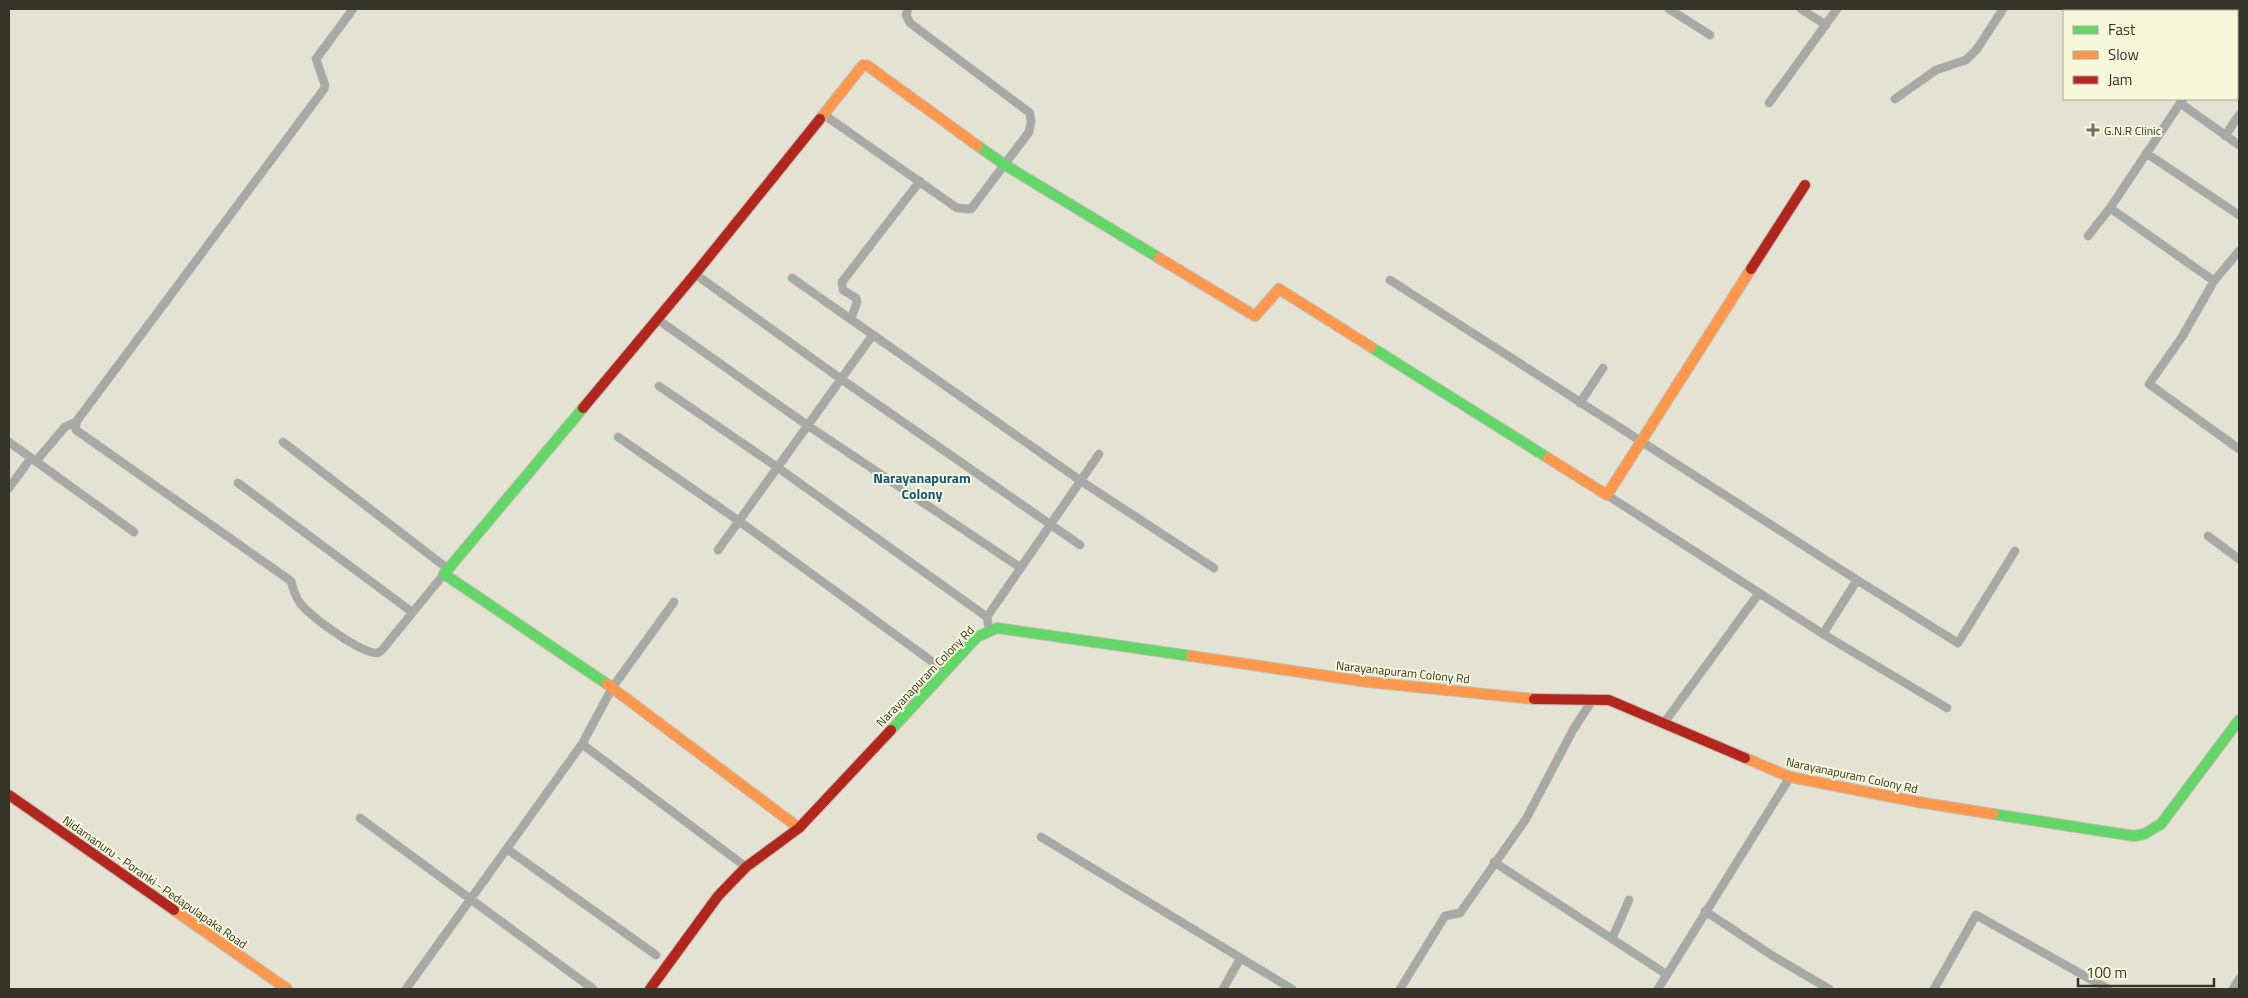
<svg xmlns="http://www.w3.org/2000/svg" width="2248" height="998" font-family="'Titillium Web',sans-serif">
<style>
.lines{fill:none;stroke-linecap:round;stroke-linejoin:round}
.street-casing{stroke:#bfbeb3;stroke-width:9}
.fast-casing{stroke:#bfbeb3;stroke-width:12}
.slow-casing{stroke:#bfbeb3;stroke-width:12}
.jam-casing{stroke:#bfbeb3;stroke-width:12}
.street{stroke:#a7a9a7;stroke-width:8}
.fast{stroke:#63d668;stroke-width:10}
.slow{stroke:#ff974d;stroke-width:10}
.jam{stroke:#b3261e;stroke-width:10}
.poi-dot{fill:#727164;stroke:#f7f7da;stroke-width:2}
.labels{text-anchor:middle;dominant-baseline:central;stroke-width:4;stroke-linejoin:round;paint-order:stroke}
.poi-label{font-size:12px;fill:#343429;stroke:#f7f7da;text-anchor:start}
.street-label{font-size:12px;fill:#343429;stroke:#f7f7da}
.neighbourhood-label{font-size:14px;font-weight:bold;fill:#0d5885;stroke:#f7f7da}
</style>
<rect width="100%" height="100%" fill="#e4e3d3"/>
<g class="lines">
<!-- street casing -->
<g class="street-casing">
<path id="street" d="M353,9L316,59L325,85L324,89L76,422V430L291,581C293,589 295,596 300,603C311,617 361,654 378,653L382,650L444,574
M1669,9L1710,35
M1801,9L1826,25
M1895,99L1936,70L1966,60L1977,49L2003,9
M2183,99L2110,208L2214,281
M1769,103L1837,9
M2180,103L2239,145
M823,114L957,208L971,209L1029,132L1031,122L1030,113L910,23L906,15L908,9
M2225,136L2239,115
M2146,153L2239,215
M2088,236L2110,208
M2239,251L2214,281L2182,337L2149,384L2239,449
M695,274L841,379L1080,545
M792,278L1081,481L1214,568
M1390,280L1857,580L1823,634
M657,319L807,425L1021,568
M851,319L857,302L856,298L843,290L842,282L920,181
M659,386L777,467L987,617
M1580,403L1603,368
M618,437L739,521L945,671
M9,442L134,532
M283,442L448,569
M36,461L65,427L76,422
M238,483L412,612
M9,488L31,458
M1607,495L1823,634L1947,708
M2208,536L2239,559
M718,550L872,336
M1857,580L1958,643L2015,551
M989,630L987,617L1099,454
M1664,723L1759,593
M582,744L746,867
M360,818L593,989
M1041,837L1292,989
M507,849L656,955
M1494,862L1666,974
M1705,911L1773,956L1829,989
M1612,939L1629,900
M406,989L582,744L612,688L674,602
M1223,989L1240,959
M1400,989L1445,916L1460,913L1526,819L1573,730L1593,699
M1658,989L1790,777
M1934,989L1976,915L2108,989
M2233,989L2239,979"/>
</g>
<!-- fast casing -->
<g class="fast-casing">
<path id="fast" d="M2237,61L2239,62
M978,146L1005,165L1159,258
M1371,347L1548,458
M583,408L444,574L607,684
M891,730L977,637L997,628L1191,656
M1993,814L2134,836L2144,834L2161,824L2239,720"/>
</g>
<!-- slow casing -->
<g class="slow-casing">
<path id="slow" d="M2162,9L2165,11
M2183,9L2187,11
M820,119L863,65L868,66L978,146
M1159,258L1255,316L1279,289L1371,347
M1548,458L1607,495L1751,269
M1191,656L1368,682L1534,699
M607,684L799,828
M1745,758L1790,777L1918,802L1993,814
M174,910L287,989"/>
</g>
<!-- jam casing -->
<g class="jam-casing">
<path id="jam" d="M2237,46L2239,48
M1751,269L1805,185
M583,408L695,274L820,119
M1534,699L1609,700L1745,758
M9,795L174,910
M650,989L718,896L746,867L799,828L891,730"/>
</g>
<!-- street -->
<use href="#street" class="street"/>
<!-- fast -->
<use href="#fast" class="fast"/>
<!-- slow -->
<use href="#slow" class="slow"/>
<!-- jam -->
<use href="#jam" class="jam"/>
</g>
<!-- markers -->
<path class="poi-dot" d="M2090.5 122.5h5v5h5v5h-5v5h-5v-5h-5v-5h5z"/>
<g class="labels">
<!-- poi labels -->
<g class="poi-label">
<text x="2104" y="130">G.N.R Clinic</text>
</g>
<!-- street labels -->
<g class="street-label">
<text transform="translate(1403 672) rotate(6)">Narayanapuram Colony Rd</text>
<text transform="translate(925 676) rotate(-46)">Narayanapuram Colony Rd</text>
<text transform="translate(1852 775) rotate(12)">Narayanapuram Colony Rd</text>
<text transform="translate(155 882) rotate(35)">Nidamanuru - Poranki - Pedapulapaka Road</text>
</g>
<!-- neighbourhood labels -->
<g class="neighbourhood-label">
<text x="922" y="477">Narayanapuram<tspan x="922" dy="16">Colony</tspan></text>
</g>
</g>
<!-- border -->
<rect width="2248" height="998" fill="none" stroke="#343429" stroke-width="20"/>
<!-- legend -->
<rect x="2063" y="10" width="175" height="90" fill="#f7f7da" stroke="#a9a993"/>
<rect x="2073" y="26" width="25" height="8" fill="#63d668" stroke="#a9a993"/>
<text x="2108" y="35" font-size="15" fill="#343429">Fast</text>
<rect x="2073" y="51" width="25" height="8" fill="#ff974d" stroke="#a9a993"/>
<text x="2108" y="60" font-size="15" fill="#343429">Slow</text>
<rect x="2073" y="76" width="25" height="8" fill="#b3261e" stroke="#a9a993"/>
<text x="2108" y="85" font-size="15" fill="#343429">Jam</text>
<!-- scale -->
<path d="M2078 978v8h136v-8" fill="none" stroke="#343429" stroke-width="2.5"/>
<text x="2086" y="978" font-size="15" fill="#343429" stroke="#f7f7da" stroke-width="4" paint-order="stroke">100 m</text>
</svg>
